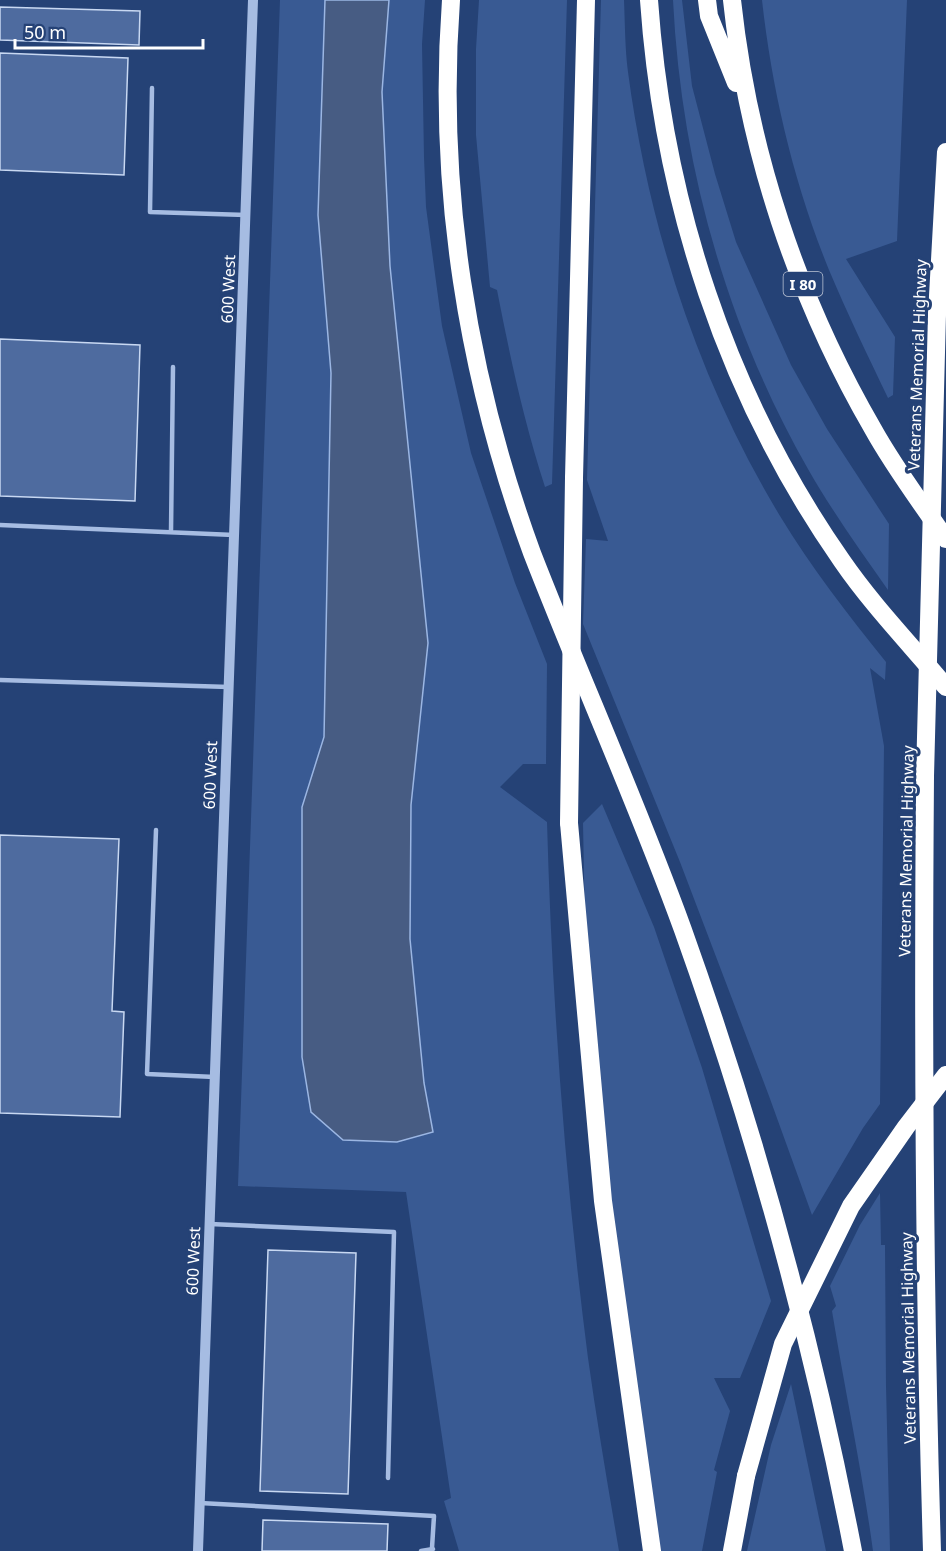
<svg xmlns="http://www.w3.org/2000/svg" width="946" height="1551" font-family="'Noto Sans',sans-serif">
<style>
.green{fill:#395a93}
.water{fill:#475c83;stroke:#9bb6e3;stroke-width:1.5}
.building{fill:#4e6b9f;stroke:#c8d8f2;stroke-width:1.5}
.lines{fill:none;stroke-linecap:round;stroke-linejoin:round}
.service{stroke:#a6bce2;stroke-width:4.5}
.tertiary{stroke:#a6bce2;stroke-width:10}
.motorway{stroke:#fff;stroke-width:18}
.motorway-bridge{stroke:#fff;stroke-width:18}
.labels{text-anchor:middle;dominant-baseline:central;stroke-width:6;stroke-linejoin:round;paint-order:stroke}
.shield{fill:#254276;stroke:#bec6d6;stroke-width:1.5}
.shield-label{font-size:15px;font-weight:bold;fill:#fff}
.street-label{font-size:16px;fill:#fff;stroke:#254276}
</style>
<rect width="100%" height="100%" fill="#254276"/>
<!-- green -->
<path class="green" d="M280,0H425L422,44L424,157L426,207L442,326L471,453L515,583L547,664L546,764H523L500,787L547,822C552,1001 565,1180 588,1358C597,1422 608,1487 619,1551H459L444,1501L451,1498L406,1192L238,1186Z
M479,0H567L552,484L545,487C524,422 510,357 497,290L490,287L476,135V49Z
M601,0H624C625,24 625,49 628,72C649,229 698,380 780,516C811,567 848,615 886,662L885,680L870,668L884,746L880,1104L863,1128L812,1215L769,1096L680,862L583,624L586,539L608,541L587,480Z
M673,0H682L692,86L715,174L736,242L791,365L827,429L889,524L888,590C860,550 832,511 808,469C726,325 681,164 673,0Z
M762,0H907L897,241L846,259L895,337L893,395L888,398C868,356 847,313 829,270C794,184 772,91 762,0Z
M602,804L654,927L702,1068L771,1301L740,1378H714L730,1411L714,1470L717,1472L702,1551H656L616,1298L585,927L583,823Z
M880,1193L881,1245H885L886,1386L890,1551H873C862,1470 845,1391 832,1311L836,1306L830,1286L860,1225Z
M791,1384L826,1551H747L771,1445Z"/>
<!-- water -->
<path class="water" d="M325,0H389L382,92L390,266L428,643L411,805L410,939L424,1083L433,1132L397,1142L343,1140L311,1112L302,1057V807L324,737L331,373L318,215Z"/>
<!-- building -->
<path class="building" d="M0,7L140,11L139,45L0,40Z
M0,53L128,58L124,175L0,170Z
M0,339L140,345L135,501L0,496Z
M0,835L119,839L112,1011L124,1012L120,1117L0,1113Z
M268,1250L356,1253L348,1494L260,1491Z
M263,1520L388,1524L387,1551H262Z"/>
<g class="lines">
<!-- service -->
<path class="service" d="M152,88L150,212L246,215
M0,525L234,535
M171,532L173,367
M0,680L229,687
M156,830L147,1074L215,1077
M210,1224L394,1232L388,1478
M200,1503L434,1516L432,1548
M421,1551L433,1549"/>
<!-- tertiary -->
<path class="tertiary" d="M198,1551L253,0"/>
<!-- motorway -->
<path class="motorway" d="M451,0C437,188 467,376 532,553C581,679 637,803 683,930C756,1134 812,1338 853,1551
M649,0C663,200 726,395 842,561C873,606 911,645 946,687
M707,0L709,16L736,83
M732,0C748,150 797,298 873,429C894,467 921,503 946,539
M937,314L946,152
M574,478L586,0
M925,776C923,1034 924,1293 932,1551
M569,823L603,1201L652,1551
M732,1551L746,1476"/>
<!-- motorway-bridge -->
<path class="motorway-bridge" d="M925,776L937,314
M569,823L574,478
M746,1476L783,1344L851,1206L906,1127L946,1075"/>
</g>
<g class="labels">
<!-- shield labels -->
<rect class="shield" x="783.5" y="272" width="39" height="24" rx="4.5"/>
<g class="shield-label">
<text x="803" y="284">I 80</text>
</g>
<!-- street labels -->
<g class="street-label">
<text transform="translate(228 289) rotate(-88)">600 West</text>
<text transform="translate(917 365) rotate(-88)">Veterans Memorial Highway</text>
<text transform="translate(210 775) rotate(-88)">600 West</text>
<text transform="translate(906 851) rotate(-89)">Veterans Memorial Highway</text>
<text transform="translate(193 1261) rotate(-88)">600 West</text>
<text transform="translate(908 1338) rotate(-91)">Veterans Memorial Highway</text>
</g>
</g>
<!-- scale -->
<path d="M15 39v9h188v-9" fill="none" stroke="#ffffff" stroke-width="3"/>
<text x="24" y="39" font-size="18" fill="#ffffff" stroke="#254276" stroke-width="4.5" paint-order="stroke">50 m</text>
</svg>
